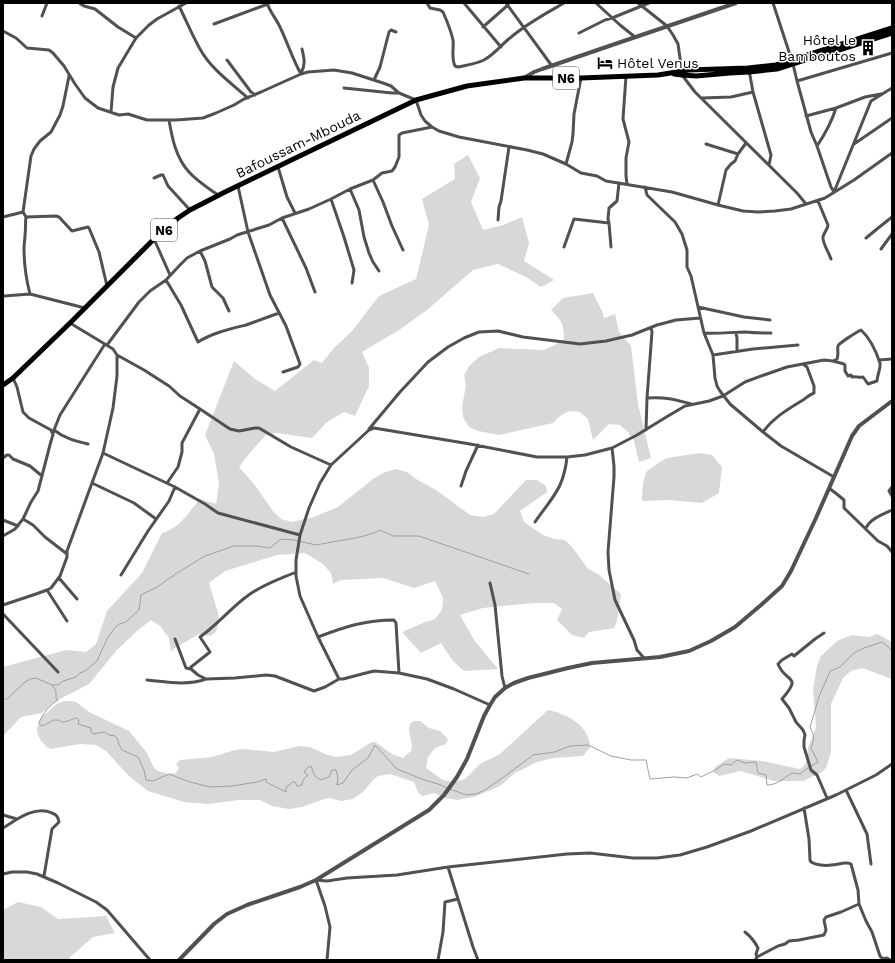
<svg xmlns="http://www.w3.org/2000/svg" width="895" height="963" font-family="'Work Sans',sans-serif">
<style>
.green{fill:#d8d8d8}
.lines{fill:none;stroke-linecap:round;stroke-linejoin:round}
.stream{stroke:#9f9f9f;stroke-width:1}
.minor{stroke:#515151;stroke-width:3}
.tertiary{stroke:#515151;stroke-width:4}
.trunk{stroke:#000;stroke-width:5}
.labels{text-anchor:middle;dominant-baseline:central;stroke-width:3;stroke-linejoin:round;paint-order:stroke}
.shield{fill:#fff;stroke:#4c4c4c;stroke-width:1}
.shield-label{font-size:13px;font-weight:bold;fill:#000}
.poi-label{font-size:14px;fill:#000;stroke:#fff;text-anchor:end}
.street-label{font-size:14px;fill:#000;stroke:#fff}
</style>
<rect width="100%" height="100%" fill="#fff"/>
<!-- green -->
<path class="green" d="M468,155L480,178L471,202L483,230L503,225L522,217L529,243L524,261L554,280L541,287L526,277L498,264L473,270L427,310L399,330L362,352L369,368V386L355,416L344,412L327,422L312,438L276,433L266,435L248,455L239,467L254,484L273,511L281,519L292,522L314,517L338,507L373,479L383,473L395,469L407,472L416,479L436,490L470,515L483,517L494,514L526,480H537L546,486L547,492L520,511L524,522L543,535L554,539L565,540L573,548L588,569L598,574L621,594L617,621L614,628L589,632L584,638L572,635L557,620L562,609L554,603H534L483,608L460,615L474,640L498,669L464,671L453,661L441,643L421,653L402,632L425,622L435,619L442,610L443,598L435,581L414,588L383,578L341,580L333,584L331,573L323,564L305,553L277,555L225,571L209,583L218,613L219,620L216,632L210,636L199,634L173,649L171,652L169,638L160,626L151,620L137,631L116,651L89,684L58,700L42,713L21,717L3,736V667L66,650L86,652L96,644L107,611L142,573L162,533C179,529 189,512 200,499L216,504L219,483L214,454L205,435L234,361L255,379L275,391L314,360L322,363L333,349L352,331L379,296L416,279L429,225L422,199L455,179L454,164Z
M593,293L603,313L604,318L615,314L619,332L631,346L638,404L651,458L639,462L634,441L628,432L620,425L609,424L593,440L588,419L580,412L569,411L560,416L553,423L499,435L478,431L469,427L463,417L462,406L466,386L464,375L470,365L479,357L499,348L544,350L555,345L564,339C564,324 562,321 551,310L563,298Z
M700,453L712,455L722,467L719,493L702,503L669,500L643,501L642,499L643,483L646,472L658,463L667,458Z
M877,634L892,642V679L862,668L851,671L843,678L831,704V752L826,768L822,772L803,781H774L741,771L719,776L713,772L715,767L729,758L762,761L800,769L804,766L807,760L808,748L816,727L813,689L817,666L821,656L837,641L852,635L869,637Z
M65,701H71L76,702L89,712L129,731L147,753L154,768L158,771L169,774L176,773L179,768L176,764L180,760L212,757L235,750L245,749L274,752L299,746L310,747L325,754L336,757L351,755L370,743L375,742L392,754L403,758L411,751L412,746L409,730L410,724L414,721H420L429,728L440,731L448,739L446,744L435,748L428,757L426,768L443,780L454,782L465,779L480,764L500,754L548,710C567,714 589,725 590,747L583,756L553,758L537,762L515,773L500,786L474,797L457,800L445,798L434,793L422,796L418,792L414,782L390,774L378,776L374,779L363,792L353,799L341,801L330,798L324,799L302,807L289,809L272,806L260,800H239L208,804L184,802L148,791L130,777L106,751L96,745L80,744L50,749C40,743 33,731 40,720C42,716 46,713 49,711C54,706 59,702 65,701Z
M18,902L41,907L58,919L106,916L115,933L93,937L70,957V960H3V910Z"/>
<g class="lines">
<!-- stream -->
<path class="stream" d="M52,685L56,691V698L58,700C49,705 44,713 39,722L41,726C47,725 52,719 57,720C59,720 61,722 63,722C67,722 72,719 76,718L79,720L78,724L91,728V732L93,734L104,732L109,735L115,736L117,738L119,744L122,750L138,757L144,770L146,780L153,781L169,774L190,782L210,787L232,786L257,782L266,779V782L286,792V787L293,782H295L297,786L302,785L303,780L308,775L306,774L304,772L308,767H310
M3,699H7L25,682L30,679L36,678L52,685H58L63,681L76,677L80,673L85,671L97,661L107,639L113,630L119,624L126,622L139,610L141,595L157,587L177,573L205,556L234,546H256L270,548L281,539L294,540L316,545L360,537L374,533L380,530L393,536H419L529,574
M533,755L555,752L570,746L588,745L611,756L631,760H646L650,779L674,777L687,778L697,774L701,777L717,769L724,764L731,765L737,760L745,763L756,762L758,773L766,775L767,785C777,785 784,778 792,773L800,774L808,768L818,762L811,748C814,739 815,736 810,727L819,697L830,671L840,667L854,653L864,648L882,642L886,645L892,651
M311,766L315,776L321,780L329,777L332,770H336L338,777L337,785L343,783L352,770L368,758L375,745L397,769L422,779L441,785L447,788
M450,789L466,795L476,794L485,790L505,776L532,756"/>
<!-- minor -->
<path class="minor" d="M79,3L84,6L95,9L118,27L136,38
M267,3C270,12 275,17 279,25C287,41 292,58 301,74
M427,3L430,8L440,10L443,12C447,21 451,31 453,40C454,49 451,58 455,66L458,67C466,65 476,64 484,60C495,54 501,45 510,38C526,24 545,14 564,3
M464,3L501,47
M506,3L552,66
M596,3L620,25L635,37
M638,3L667,26L673,35L678,44L680,58L682,75L695,92L797,193L806,204
M773,3L793,64L797,81L811,132L817,146L831,187L834,192
M179,6C186,20 192,35 200,49C211,69 231,83 248,98
M42,16L47,3
M214,24L268,4
M483,27L508,5
M3,31L16,38L27,48L49,50L53,53L64,66L75,84L85,98L98,108L119,115L128,114L147,120H176L203,118L216,113L234,105L244,99L261,92L301,74L308,72L334,70L352,73L383,83L391,86L399,93L416,100L421,115L425,121L432,127L439,131L459,137L527,150L543,154L566,164L581,173L597,176L606,181L672,192L718,205L743,211L758,212L775,211L791,209L825,198L854,180L892,153
M579,33L605,20L612,18L649,3
M227,60L251,92L255,95
M749,70L753,92L771,155L769,165
M301,73C306,64 304,58 302,49
M626,76L623,119L629,142L626,158V176L627,184
M374,80L380,67L389,32L391,30L396,32
M797,81L892,53
M344,88L392,93H399
M702,98L731,97L753,92
M111,112L113,87L118,68L136,38L149,25L157,19L186,3
M806,116L836,108L865,97L881,94
M169,120C172,138 176,158 189,172C197,181 208,188 218,195
M706,144L738,154
M854,144L892,118
M817,146C825,134 832,121 836,108
M566,164L572,142L573,134L574,114L581,78
M278,167L287,197L295,213
M154,178L161,175H163L168,186L190,210
M373,180L383,202L392,226L403,250
M238,186L248,232L270,295L286,326L300,364L298,367L283,372
M645,187L647,195L675,222L682,234L687,250V267L691,276L704,333L713,355L715,378L717,386L720,391L730,404L763,432L781,446L834,477
M350,189L359,210L364,237L369,253L373,262L379,271
M834,192L871,101L892,88
M331,199L344,237L354,270L352,283
M818,201L828,225C828,229 824,232 823,237C822,242 829,253 831,259
M718,205L726,170L731,164L735,161L738,154L746,143
M3,217L23,212
M26,217L56,216L59,217L72,231L88,227L89,228L99,252L107,286
M282,218L306,268L315,292
M498,220L499,207L501,201L509,147
M609,223L611,247
M866,238L877,229L892,217
M154,239L170,275
M564,247L574,219L609,223L608,219L609,208L617,201L619,183
M881,249L892,234
M200,251L205,261L212,287L223,298L229,311
M166,280L181,305L198,342C212,333 230,329 246,325C257,321 268,317 279,313
M30,294C26,279 24,263 24,248C24,244 25,240 25,235C26,229 25,223 26,217L23,212L31,156L34,149L40,141L51,132L60,115L63,106L69,76
M4,296L30,294L85,308
M698,307L744,317L770,320
M70,323L113,349L117,355L144,370L169,386L180,396L200,409L230,429L239,431L255,428H259L291,447L331,465
M704,333C718,334 732,332 745,332C754,333 762,333 771,333
M736,333L737,338V351
M107,345L139,302L150,291L166,280L180,265L187,258L200,251L230,239L237,235L269,225L282,218L309,209L331,199L350,189L373,180L382,173L392,171L395,167L399,157V135L402,133L432,127
M713,355L753,349L798,345
M879,360L892,359
M13,378L17,387L23,412L29,418L51,430L53,435
M647,398C665,397 674,399 691,404
M369,429L400,392L428,362L448,347L464,338L479,332L498,331L523,337L580,344L606,341L632,335L657,325L676,320L700,318
M54,430C64,438 75,441 88,444
M646,430L647,398L652,332L651,328
M763,432C773,418 788,409 803,400C806,398 809,395 814,393V386L807,367L803,364
M612,448L614,466V477L608,552L609,570L615,600L634,640L637,650L644,658
M103,453L175,487L205,504L218,513L300,535
M3,458L7,455H9L13,459L30,466L42,476
M92,483L134,503L156,519
M167,483L178,467L182,452V443L200,409
M461,486L466,471L478,445
M892,487L889,491L892,496
M829,488L838,495L844,500V508L878,541L887,546L892,552
M23,519L33,525L45,537L67,554
M3,520L18,526
M535,522C543,510 554,498 560,485C564,476 566,467 567,457
M866,528C870,519 883,514 892,510
M3,536L15,529L23,519L31,502L38,491L51,441L52,438L54,430L60,415L84,377L105,344
M121,575L148,531L169,501L175,487
M59,578L77,599
M490,583L495,605L502,676L505,688
M47,590L67,621
M3,605L36,594L47,590L51,588L60,576L67,557V551L103,453L113,408L117,376V355
M3,614L58,672
M824,633L815,639L794,656L792,654L782,660L778,664C786,684 803,674 782,699L789,708L796,722L803,730L805,735L804,740V747L811,770L817,775L827,798
M318,637C344,627 365,620 394,620L396,623L399,673
M175,639L186,668L191,669L198,675L206,679L235,678L266,675L275,676L314,691L325,687L339,679
M191,669V667L210,652L200,637C217,625 230,609 246,597C261,585 280,579 296,572
M147,680C167,682 187,686 206,679
M490,705L454,689L427,679L399,673L374,671L362,674L343,679H339L318,637L300,596L296,576V560L300,535L309,508L320,483L331,465L369,430L374,428L470,444L537,457H567L585,455L612,448L637,435L668,416L685,406L709,401L723,396L745,382L764,375L787,367L824,360L833,361L844,364L845,365V371L848,376L851,375L852,377C856,376 859,378 863,377L868,384L877,381C877,375 881,369 880,363C876,351 871,339 861,330C857,332 839,343 838,346C837,350 839,354 837,359L833,361
M846,790L867,834L871,864
M804,808L809,839L810,860L811,862C816,865 825,866 831,865C838,865 845,861 851,864L858,890L859,904L866,921L872,932L880,956C882,959 884,959 887,958L890,960
M3,815L17,819
M3,828C16,820 35,805 52,813C57,815 58,817 59,822L52,829L44,876
M448,867L473,947L478,960
M3,874L12,872H27L37,874L58,883L96,902L107,910L150,960
M745,932C750,936 755,942 758,948L756,954L757,957
M327,960L330,927L325,906L316,880L327,881L347,878L397,875L448,867L567,854L590,853L633,858H657L680,855L707,847L751,831L836,795L876,775L892,764
M438,960L443,932L445,902L458,899
M755,960L757,957L778,946L785,944L789,941L799,940L824,935L826,930L824,920L826,917L841,912L859,904"/>
<!-- tertiary -->
<path class="tertiary" d="M524,78L534,72L542,69L615,44L736,3
M179,960L214,924L227,914L247,905L300,887L316,880L429,810L444,795L457,777L467,759L484,716L490,705L495,697L505,688L514,683L528,678L568,668L592,663L660,657L689,651L711,641L735,627L761,605L782,586L791,571L816,518L852,436L859,426L892,401"/>
<!-- trunk -->
<path class="trunk" d="M674,74L682,75L696,76L730,73L749,72L777,69L817,56L839,50L892,33
M3,385L13,378L70,323L154,239L178,218L190,210L225,192L416,100L467,86L524,78H581L658,75L689,70L748,68L776,65L892,28"/>
</g>
<!-- icons -->
<defs>
<g id="building-bare" transform="scale(1.2)"><path d="M-4-6H4V6H1V3H-1V6H-4ZM-2.5-4.3h1.7v1.8h-1.7ZM.8-4.3h1.7v1.8H.8ZM-2.5-1h1.7V.8h-1.7ZM.8-1h1.7V.8H.8Z" fill="#000" stroke="#fff" stroke-width="2.5" paint-order="stroke"/></g>
<g id="hotel-bare" transform="scale(1.2)"><path d="M-6-4.5h1.5V1H6V5H4.5V3h-9V5H-6ZM-4 0a1.8 1.8 0 1 1 3.6 0ZM.5 0V-2.5h3Q6-2.5 6 0Z" fill="#000" stroke="#fff" stroke-width="2.5" paint-order="stroke"/></g>
</defs>
<g fill-rule="evenodd">
<use href="#building-bare" x="868" y="48"/>
<use href="#hotel-bare" x="605" y="63"/>
</g>
<g class="labels">
<!-- shield labels -->
<g class="shield">
<rect x="553" y="67" width="26" height="22" rx="3"/>
<rect x="151" y="219" width="26" height="22" rx="3"/>
</g>
<g class="shield-label">
<text x="566" y="78">N6</text>
<text x="164" y="230">N6</text>
</g>
<!-- poi labels -->
<g class="poi-label">
<text x="856" y="40">Hôtel le<tspan x="856" dy="16">Bamboutos</tspan></text>
<text x="617" y="63" text-anchor="start">Hôtel Venus</text>
</g>
<!-- street labels -->
<g class="street-label">
<text transform="translate(298 144) rotate(-26)">Bafoussam-Mbouda</text>
</g>
</g>
<!-- border -->
<rect width="895" height="963" fill="none" stroke="#000000" stroke-width="8"/>
</svg>
